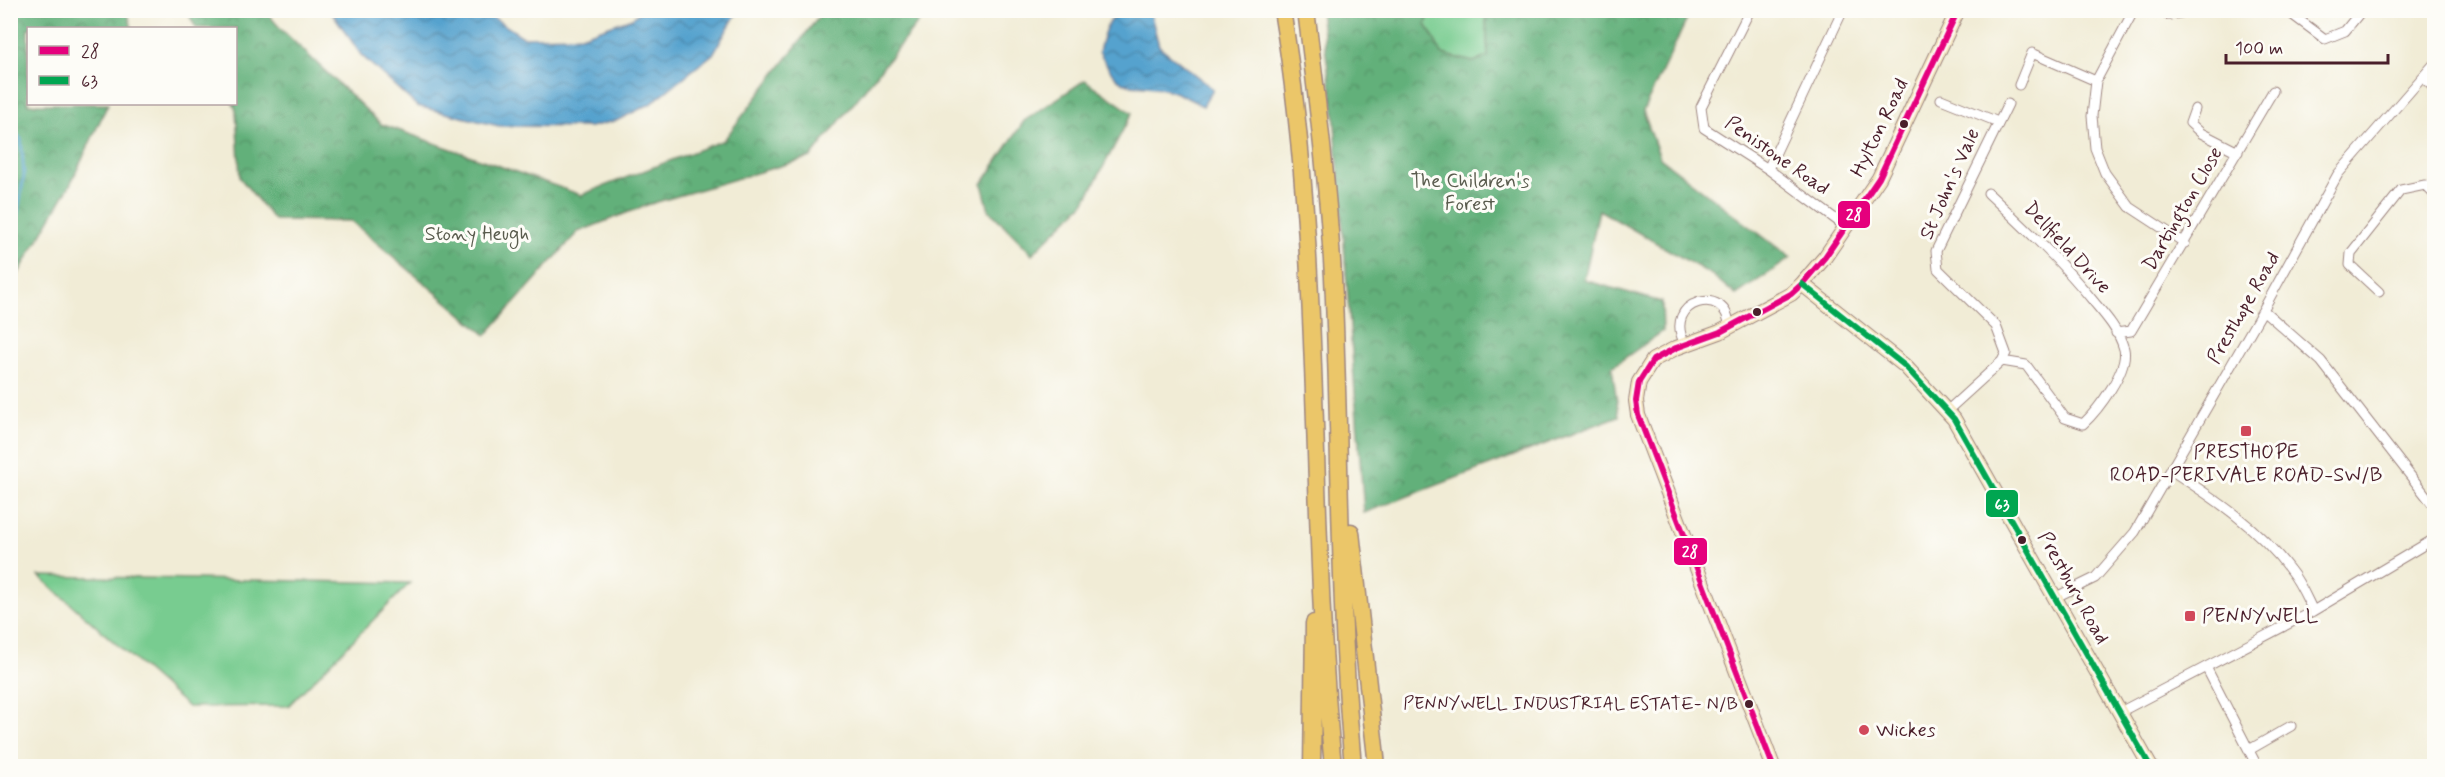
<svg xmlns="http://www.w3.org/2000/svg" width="2445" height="777" font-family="Mynerve,sans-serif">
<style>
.grass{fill:#78cc90;stroke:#61765e;stroke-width:1.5}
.forest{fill:url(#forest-crowns);stroke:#566852;stroke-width:1.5}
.water{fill:url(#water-waves);stroke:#4f607c;stroke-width:1.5}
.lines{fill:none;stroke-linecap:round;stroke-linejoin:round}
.stream{stroke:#54a2ce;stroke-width:3}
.street-casing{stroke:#9e8680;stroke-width:11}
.secondary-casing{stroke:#9e8680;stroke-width:16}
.highway-casing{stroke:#9e8680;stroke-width:19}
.street{stroke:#fff;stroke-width:9}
.secondary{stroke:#f7e8c3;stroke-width:14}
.highway{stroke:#ebc669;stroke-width:16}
.bus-1-casing{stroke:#fdfcf7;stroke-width:10}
.bus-2-casing{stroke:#fdfcf7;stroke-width:10}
.bus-1{stroke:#e5007d;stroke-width:6}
.bus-2{stroke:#00a651;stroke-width:6}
.bus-dot{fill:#4a1f2b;stroke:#fdfcf7;stroke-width:2}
.poi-dot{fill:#d1495b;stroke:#fdfcf7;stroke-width:2}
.labels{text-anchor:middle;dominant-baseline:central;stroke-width:6;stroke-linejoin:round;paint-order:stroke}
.bus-label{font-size:18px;fill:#4a1f2b;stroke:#fdfcf7;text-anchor:end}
.street-label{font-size:20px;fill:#4a1f2b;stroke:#fdfcf7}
.park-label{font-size:20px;fill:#5a5c4e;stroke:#fdfcf7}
.poi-label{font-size:20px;fill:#4a1f2b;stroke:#fdfcf7;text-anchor:start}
.line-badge{stroke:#fdfcf7;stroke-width:2}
.badge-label{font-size:16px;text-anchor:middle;font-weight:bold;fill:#fff}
</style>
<defs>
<pattern id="forest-crowns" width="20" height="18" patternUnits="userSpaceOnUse" patternTransform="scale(1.5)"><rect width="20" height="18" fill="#62b07a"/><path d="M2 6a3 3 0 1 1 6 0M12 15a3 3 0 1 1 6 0" fill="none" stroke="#538f64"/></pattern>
<pattern id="water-waves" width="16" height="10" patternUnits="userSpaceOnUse" patternTransform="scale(1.5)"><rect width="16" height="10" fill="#54a2ce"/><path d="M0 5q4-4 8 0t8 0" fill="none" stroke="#4883a7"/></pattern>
</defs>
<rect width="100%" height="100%" fill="#fdfcf7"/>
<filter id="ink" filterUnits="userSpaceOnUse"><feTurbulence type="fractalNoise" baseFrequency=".0167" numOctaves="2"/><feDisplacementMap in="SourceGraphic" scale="12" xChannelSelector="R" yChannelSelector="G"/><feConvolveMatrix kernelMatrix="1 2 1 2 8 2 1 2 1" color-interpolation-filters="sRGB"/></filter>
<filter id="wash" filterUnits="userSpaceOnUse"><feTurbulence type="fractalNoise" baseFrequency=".008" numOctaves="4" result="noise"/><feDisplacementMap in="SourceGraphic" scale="24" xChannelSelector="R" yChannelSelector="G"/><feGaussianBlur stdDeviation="1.35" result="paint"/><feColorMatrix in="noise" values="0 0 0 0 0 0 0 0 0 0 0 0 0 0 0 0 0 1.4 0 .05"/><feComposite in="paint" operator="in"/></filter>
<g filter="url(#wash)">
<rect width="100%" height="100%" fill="#f1ecd6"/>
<!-- grass -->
<path class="grass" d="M1430,11H1493L1486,18L1488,57L1473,62L1442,54L1426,24Z
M39,576L410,583L288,706L188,707Z"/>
<!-- forest -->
<path class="forest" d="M11,10L127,11L132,28H28V104H108L70,185L11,286Z
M187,11H265L282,30L381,124L581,195L724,140L823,11H927L811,157L647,205L578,232L486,335L351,221L274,220L240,178L236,110L233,104H236V28H196Z
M1320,11H1430L1426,24L1442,54L1473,62L1488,57L1486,17L1493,11H1691L1643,111L1660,158L1791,258L1736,295L1712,275L1599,210L1584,280L1662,302L1663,331L1612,367L1619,416L1364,513L1334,111Z
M1085,80L1132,113L1084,203L1032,254L989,210L982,184L1024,121Z"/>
<!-- water -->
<path class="water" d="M331,11H483L523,37L581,36L632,18L641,11H738L713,54L650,104L618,120L590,127L499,126L417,106L361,55Z
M1128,11H1150L1159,46L1213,89L1203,106C1192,101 1180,93 1168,90C1127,79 1124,98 1099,52C1104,31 1106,17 1128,11Z"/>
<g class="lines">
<!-- stream -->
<path class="stream" d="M10,128L21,139L24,175L16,223V245"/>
</g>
</g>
<g filter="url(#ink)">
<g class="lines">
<!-- street casing -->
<g class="street-casing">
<path id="street" d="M1750,10L1701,107L1704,128L1768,169L1846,227
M2134,10L2096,81L2092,116L2095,148L2105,173L2130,207L2185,243
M2161,10L2169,15L2197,10
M2286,10L2325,39L2345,31L2362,10
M2423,77L2434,88
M2019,85L2032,53L2096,81
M1941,99L1998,122
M2195,109L2190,123L2201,133L2238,152
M1768,169L1843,10
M1988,193C2025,228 2062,262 2094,302C2106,316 2119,331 2124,349C2129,370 2097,411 2083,424L2065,418L2026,365L2002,361
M2379,292L2350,265L2351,253L2401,190L2425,185L2434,194
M2263,310L2321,361L2434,506
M2116,333L2131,331L2273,91
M1685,344C1661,300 1729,283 1729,327
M1947,411L2002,361L2006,353L1996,326L1938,269L1936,251L2008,104
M2172,471C2215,499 2259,528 2290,570C2300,582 2306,597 2313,611
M2056,597L2095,578L2135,532L2263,310L2338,174L2434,64
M2206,667L2257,766
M2120,712L2313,611L2434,539
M2249,750L2291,726"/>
</g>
<!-- secondary casing -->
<g class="secondary-casing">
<path id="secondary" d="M1802,284L1905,366L1954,419L2150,766
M1773,766L1638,415L1636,401L1639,382L1653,360L1676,348L1720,332L1791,294L1802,284L1825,257L1879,178L1958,10"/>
</g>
<!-- highway casing -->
<g class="highway-casing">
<path id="highway" d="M1282,10C1324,261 1308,515 1333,766
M1306,10C1317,99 1328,187 1333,277C1341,440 1338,604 1353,766
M1351,532L1377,766
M1312,766L1314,623"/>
</g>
<!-- street -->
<use href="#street" class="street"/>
<!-- secondary -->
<use href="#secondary" class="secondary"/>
<!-- highway -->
<use href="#highway" class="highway"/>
<!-- bus-1 casing -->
<g class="bus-1-casing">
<path id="bus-1" d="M1773,766L1638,415L1636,401L1639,382L1653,360L1676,348L1720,332L1791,294L1802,284L1825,257L1879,178L1958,10"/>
</g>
<!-- bus-2 casing -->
<g class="bus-2-casing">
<path id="bus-2" d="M1802,284L1905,366L1954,419L2150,766"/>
</g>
<!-- bus-1 -->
<use href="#bus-1" class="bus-1"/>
<!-- bus-2 -->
<use href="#bus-2" class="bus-2"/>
</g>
</g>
<!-- markers -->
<g class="bus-dot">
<circle cx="1904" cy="124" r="5"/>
<circle cx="1757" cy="312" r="5"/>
<circle cx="2022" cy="540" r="5"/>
<circle cx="1749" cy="704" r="5"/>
</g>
<g class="poi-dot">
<rect x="2240" y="425" width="12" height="12" rx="3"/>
<rect x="2184" y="610" width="12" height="12" rx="3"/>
<circle cx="1864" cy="730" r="6"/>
</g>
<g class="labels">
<!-- bus labels -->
<g class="bus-label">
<text x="1738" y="704">PENNYWELL INDUSTRIAL ESTATE- N/B</text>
</g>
<!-- street labels -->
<g class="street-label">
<text transform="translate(1880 128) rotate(-64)">Hylton Road</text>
<text transform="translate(1777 156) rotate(35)">Penistone Road</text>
<text transform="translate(1950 184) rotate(-66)">St John's Vale</text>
<text transform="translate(2183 209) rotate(-60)">Dartington Close</text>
<text transform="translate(2067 248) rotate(47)">Dellfield Drive</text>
<text transform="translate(2244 308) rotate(-60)">Presthope Road</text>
<text transform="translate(2073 588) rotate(61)">Prestbury Road</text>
</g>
<!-- park labels -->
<g class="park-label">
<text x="1470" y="181">The Children's<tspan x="1470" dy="23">Forest</tspan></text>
<text x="477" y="234">Stony Heugh</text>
</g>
<!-- poi labels -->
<g class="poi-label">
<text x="2246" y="452" text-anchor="middle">PRESTHOPE<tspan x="2246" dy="23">ROAD-PERIVALE ROAD-SW/B</tspan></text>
<text x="2202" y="616">PENNYWELL</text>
<text x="1876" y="730">Wickes</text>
</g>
</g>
<g class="line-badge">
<rect x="1837" y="200" width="34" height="29" rx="6" fill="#e5007d"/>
<rect x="1985" y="489" width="34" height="29" rx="6" fill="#00a651"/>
<rect x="1673" y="537" width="35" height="29" rx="6" fill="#e5007d"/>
</g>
<g class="badge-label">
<text x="1854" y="220">28</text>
<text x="2002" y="510">63</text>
<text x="1690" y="557">28</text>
</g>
<!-- margin -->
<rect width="2445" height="777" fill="none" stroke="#fdfcf7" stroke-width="36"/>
<!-- legend -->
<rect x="27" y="27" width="210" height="78" fill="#fdfcf7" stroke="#b5a4a5" stroke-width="1.5"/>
<rect x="39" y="46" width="30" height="9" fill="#e5007d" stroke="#b5a4a5" stroke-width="1.5"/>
<text x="81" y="57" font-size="18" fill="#4a1f2b">28</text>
<rect x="39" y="76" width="30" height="9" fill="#00a651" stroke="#b5a4a5" stroke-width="1.5"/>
<text x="81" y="87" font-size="18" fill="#4a1f2b">63</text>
<!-- scale -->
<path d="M2226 54v9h162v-9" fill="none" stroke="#4a1f2b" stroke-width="3"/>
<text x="2235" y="54" font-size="18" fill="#4a1f2b" stroke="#fdfcf7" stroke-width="4.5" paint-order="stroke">100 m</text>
</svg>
